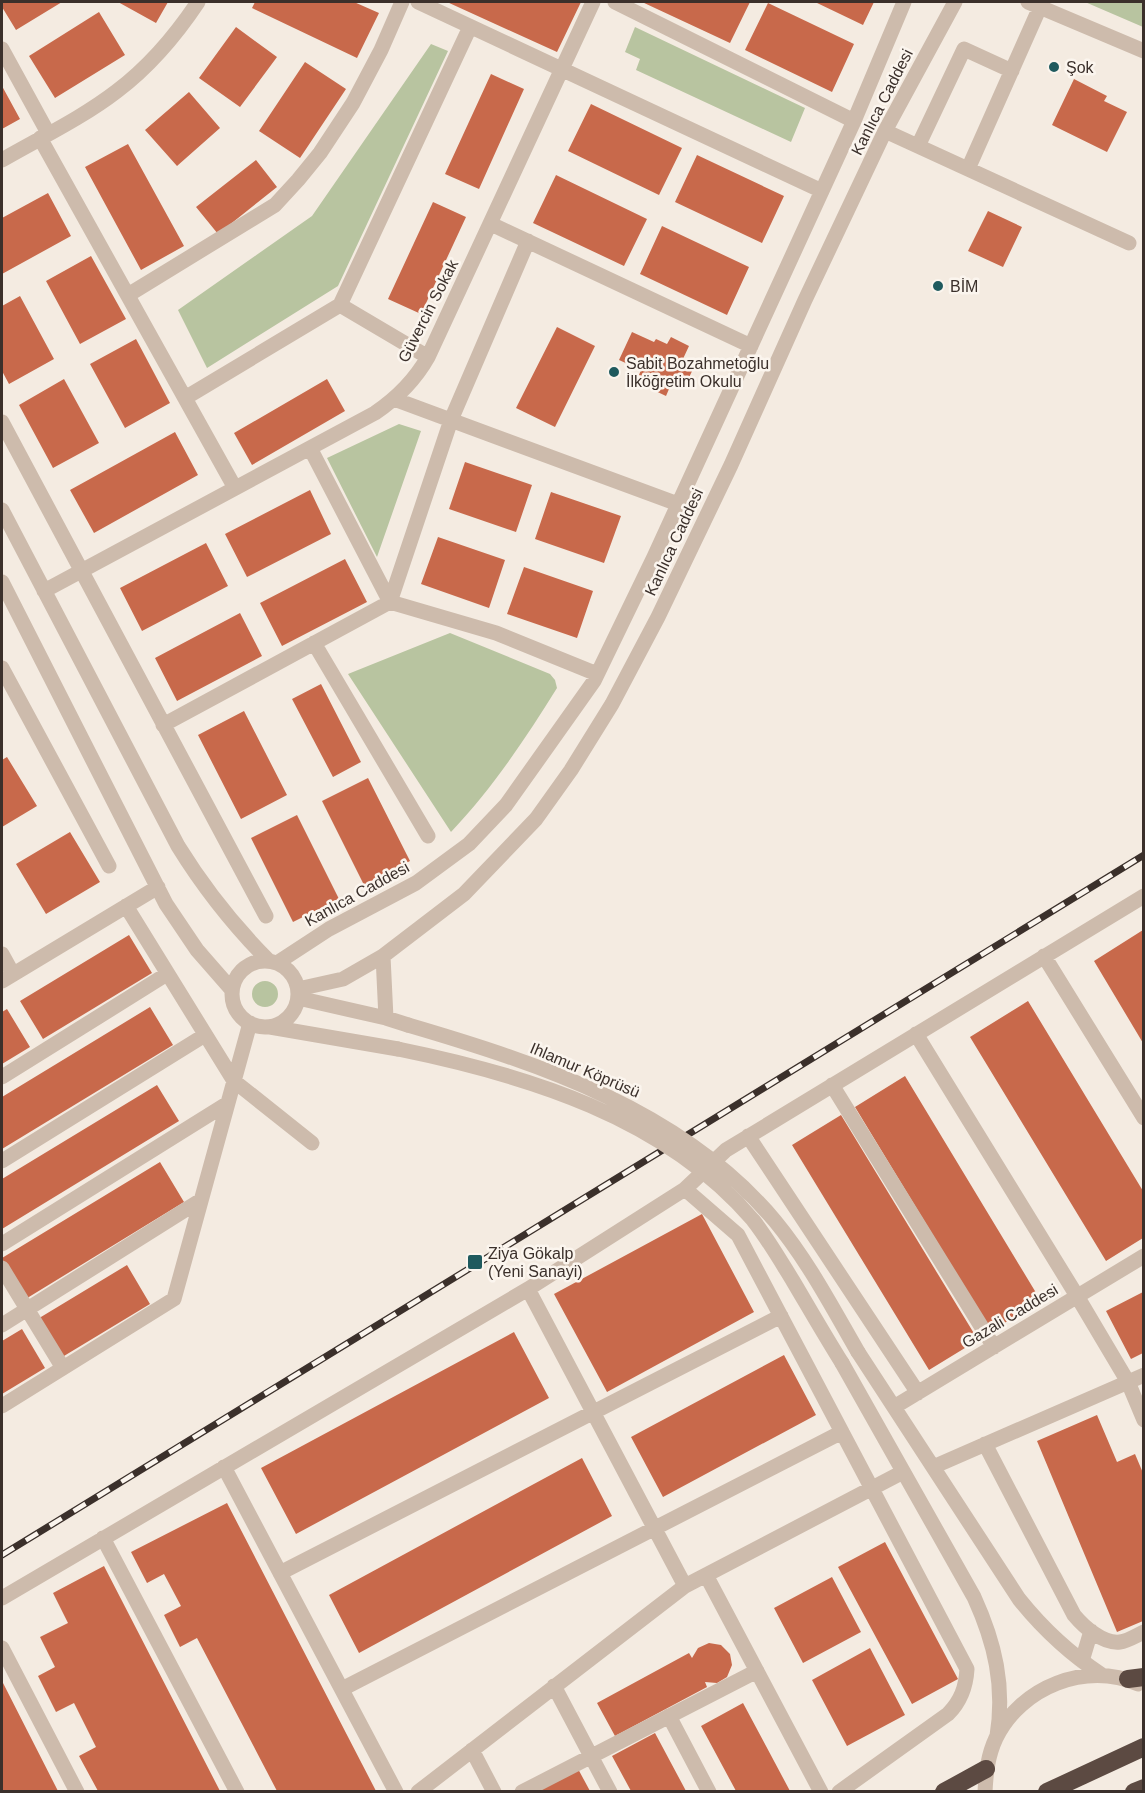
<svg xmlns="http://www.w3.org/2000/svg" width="1145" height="1793" font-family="Arial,sans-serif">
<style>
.green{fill:#b8c4a0}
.building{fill:#c8694b}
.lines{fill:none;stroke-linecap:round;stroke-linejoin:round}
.minor{stroke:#cdbbac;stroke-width:15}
.highway{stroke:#5c4a42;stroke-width:18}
.rail-casing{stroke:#3b302b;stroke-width:7}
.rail{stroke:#fbf5ee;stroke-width:4.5;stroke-dasharray:14;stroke-linecap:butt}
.minor-bridge{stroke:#cdbbac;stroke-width:15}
.poi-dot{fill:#1f5a5e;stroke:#fbf5ee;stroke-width:2}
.labels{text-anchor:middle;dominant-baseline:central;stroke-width:5;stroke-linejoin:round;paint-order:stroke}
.poi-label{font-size:16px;fill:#3b302b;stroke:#fbf5ee;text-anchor:start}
.street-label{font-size:16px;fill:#3b302b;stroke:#fbf5ee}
</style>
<rect width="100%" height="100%" fill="#f4ebe1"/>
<!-- green -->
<path class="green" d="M1085,2H1143V27Z
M635,27L805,108L791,142L636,70L640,59L625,52Z
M431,44L448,51L338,286L207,368L178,310L312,216Z
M399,424L421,431L377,557L327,458Z
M450,633L550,674L555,680L557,688C525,739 493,788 451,832L348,674Z
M252 994a13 13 0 1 1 26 0a13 13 0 1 1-26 0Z"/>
<!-- building -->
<path class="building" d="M2,2H62L16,30L2,7Z
M118,2H168L156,23Z
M255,2H354L379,13L357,58L252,8Z
M447,2H581L557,52Z
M642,2H750L730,43Z
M815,2H874L863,25Z
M768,3L854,44L832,92L745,50Z
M99,12L125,55L55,98L29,56Z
M236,27L277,57L240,107L199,78Z
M305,62L346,89L300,158L259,131Z
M491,74L524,89L479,189L445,174Z
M1074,79L1107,96L1104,101L1127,112L1107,152L1052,125Z
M2,86L20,119L2,129Z
M189,92L220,128L177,166L145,130Z
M591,104L682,148L659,195L568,151Z
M128,144L184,246L141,270L85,167Z
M697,155L784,196L762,243L675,202Z
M256,160L277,187L218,234L196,207Z
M556,175L647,219L624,266L533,223Z
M48,193L71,236L2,274V218Z
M433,202L466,217L421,314L388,299Z
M988,211L1022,227L1003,267L968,251Z
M662,226L749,267L727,315L640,274Z
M91,256L126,319L80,344L46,281Z
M20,296L54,359L9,384L2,371V306Z
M557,327L595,346L555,427L516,408Z
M632,332L654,342L656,339L667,344L671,337L689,346L682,361L694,367L684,388L672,382L666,396L647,387L650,380L639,375L641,370L619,360Z
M136,339L170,403L125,428L90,364Z
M64,379L99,443L53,468L19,405Z
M327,379L345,411L252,465L234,433Z
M175,432L198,475L94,533L70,490Z
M465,462L532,485L516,532L449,509Z
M310,490L331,534L247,577L225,534Z
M551,492L621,516L604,563L535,539Z
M438,537L505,560L489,608L421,584Z
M206,543L228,586L142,631L120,588Z
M345,559L367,602L282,646L260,603Z
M524,567L593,591L577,638L507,614Z
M240,613L262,656L177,701L155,658Z
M321,684L361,762L333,777L292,699Z
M244,711L287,795L241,819L198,735Z
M7,757L37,806L2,827V760Z
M368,778L410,861L364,885L322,801Z
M297,815L339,899L293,922L251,838Z
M70,832L100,882L46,914L16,864Z
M1143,930V1043L1094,961Z
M129,935L152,973L43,1039L20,1001Z
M1028,1001L1143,1191V1238L1106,1261L970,1037Z
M150,1007L173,1045L2,1149V1097Z
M7,1009L30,1047L2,1064V1012Z
M905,1076L1041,1301L991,1331L855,1107Z
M157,1085L179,1121L2,1229V1179Z
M841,1115L978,1340L929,1370L792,1145Z
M160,1162L184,1202L24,1300L2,1263V1258Z
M702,1214L754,1312L607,1392L554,1294Z
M127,1265L150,1304L59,1359L36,1320Z
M1143,1292V1353L1131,1359L1106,1311Z
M22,1329L45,1368L2,1394V1341Z
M514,1332L549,1398L296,1534L261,1468Z
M784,1355L816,1415L663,1497L631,1437Z
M1097,1415L1117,1462L1135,1454L1143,1473V1621L1117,1632L1037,1441Z
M582,1458L612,1516L359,1653L329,1595Z
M227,1503L376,1791H277L197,1638L180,1647L164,1615L181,1606L164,1574L147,1583L131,1552Z
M885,1542L958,1679L912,1704L838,1567Z
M104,1566L220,1791H98L79,1756L96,1747L74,1703L56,1712L38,1676L55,1667L40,1637L68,1623L53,1593Z
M832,1577L861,1632L803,1663L774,1608Z
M709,1643L721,1645L730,1654L732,1665L727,1677L717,1683L705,1682L707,1687L615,1736L597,1703L689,1653L692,1658L698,1648Z
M870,1648L905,1715L847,1746L812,1680Z
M2,1681L58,1791H2Z
M743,1703L790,1791H736L701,1726Z
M655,1733L686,1791H631L612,1756Z
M577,1767L590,1791H532Z"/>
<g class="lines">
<!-- minor -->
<path class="minor" d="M418,2L822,191
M615,2L854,121
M1028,2L1144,51
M2,49L48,133
M885,131L1129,243
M40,138L235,488
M918,146L964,49L1012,71
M2,160C40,138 82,118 117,91C150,66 176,35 198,2
M968,169L1040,7
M491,224L751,346
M128,295L275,205L298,180L320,153L353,103L381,50L402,2
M340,305L428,357
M185,398L340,305L470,27
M394,399L678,504
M2,422L266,916
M310,448L390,602L496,633L597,674
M2,510L178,846C204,888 234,926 269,961
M2,582L166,904L197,950L232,990
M44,591L375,413C397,398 415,380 428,357L593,2
M314,643L428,836
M2,668L109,866
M163,725L390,602L451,420L528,241
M126,906L234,1081L312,1143
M2,954L13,974
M383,956L386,1018
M1044,956L1144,1118
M232 994a33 33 0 1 1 66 0a33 33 0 1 1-66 0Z
M277,963L329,929L416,883L469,844L506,805L594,681L654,557L854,121L904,2
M2,981L158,887
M298,989L343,979L383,956L464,894L536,819L571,770L612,704L658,617L731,465L805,300L885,131L955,2
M298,998L386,1018L408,1025
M270,1027L398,1049
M916,1034L1077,1296L1128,1382L1144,1420
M2,1077L167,974
M832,1085L994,1347
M748,1136L918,1393
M2,1161L205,1035
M685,1189L738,1235L967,1669C966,1687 961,1701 948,1714L839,1792
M2,1244L228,1103
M2,1268L63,1368
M528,1289L685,1586
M2,1325L201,1200
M858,1352L1019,1599C1043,1629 1070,1654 1102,1675
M842,1363L974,1597C995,1643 1005,1686 997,1736
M2,1406L174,1299L250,1023
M894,1407L1144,1256
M985,1444L1074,1615C1084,1627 1103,1644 1120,1642C1128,1641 1137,1635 1144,1632
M224,1467L396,1792
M933,1467L1144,1375
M103,1538L237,1792
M280,1573L781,1316
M706,1575L821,1792
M2,1598L528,1289L685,1189L726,1150L1144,896
M2,1648L77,1792
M1082,1661L1091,1631
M554,1686L610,1792
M342,1689L842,1432
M669,1716L709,1792
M472,1750L494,1792
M418,1792L685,1586L903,1472
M522,1792L757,1671
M985,1792C986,1772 988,1755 996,1738C1021,1687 1086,1661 1138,1684"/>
<!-- highway -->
<path class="highway" d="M1128,1679L1144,1677
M944,1792L986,1769
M1047,1792L1144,1747
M1134,1792L1144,1788"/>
<!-- rail casing -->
<g class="rail-casing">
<path id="rail" d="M2,1555L1144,855"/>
</g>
<!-- rail -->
<use href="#rail" class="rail"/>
<!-- minor-bridge -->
<path class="minor-bridge" d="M408,1025C541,1064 683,1111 775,1221C808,1261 832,1307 858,1352
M398,1049C526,1075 665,1117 753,1220C768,1239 780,1260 793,1281C809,1308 825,1336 842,1363"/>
</g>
<!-- markers -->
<g class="poi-dot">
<circle cx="1054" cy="67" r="6"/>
<circle cx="938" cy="286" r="6"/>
<circle cx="614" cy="372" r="6"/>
<rect x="467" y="1254" width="16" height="16" rx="3"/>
</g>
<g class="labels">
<!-- poi labels -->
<g class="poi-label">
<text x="1066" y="67">Şok</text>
<text x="950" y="286">BİM</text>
<text x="626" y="363">Sabit Bozahmetoğlu<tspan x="626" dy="18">İlköğretim Okulu</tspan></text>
<text x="488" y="1253">Ziya Gökalp<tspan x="488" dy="18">(Yeni Sanayi)</tspan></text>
</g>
<!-- street labels -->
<g class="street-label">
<text transform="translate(882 102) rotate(-63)">Kanlıca Caddesi</text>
<text transform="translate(428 311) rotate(-63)">Güvercin Sokak</text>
<text transform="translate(674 542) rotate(-65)">Kanlıca Caddesi</text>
<text transform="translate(357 894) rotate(-29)">Kanlıca Caddesi</text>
<text transform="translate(585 1070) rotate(23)">Ihlamur Köprüsü</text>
<text transform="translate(1010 1316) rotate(-31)">Gazali Caddesi</text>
</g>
</g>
<!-- border -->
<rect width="1145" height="1793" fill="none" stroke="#3b302b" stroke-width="6"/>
</svg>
